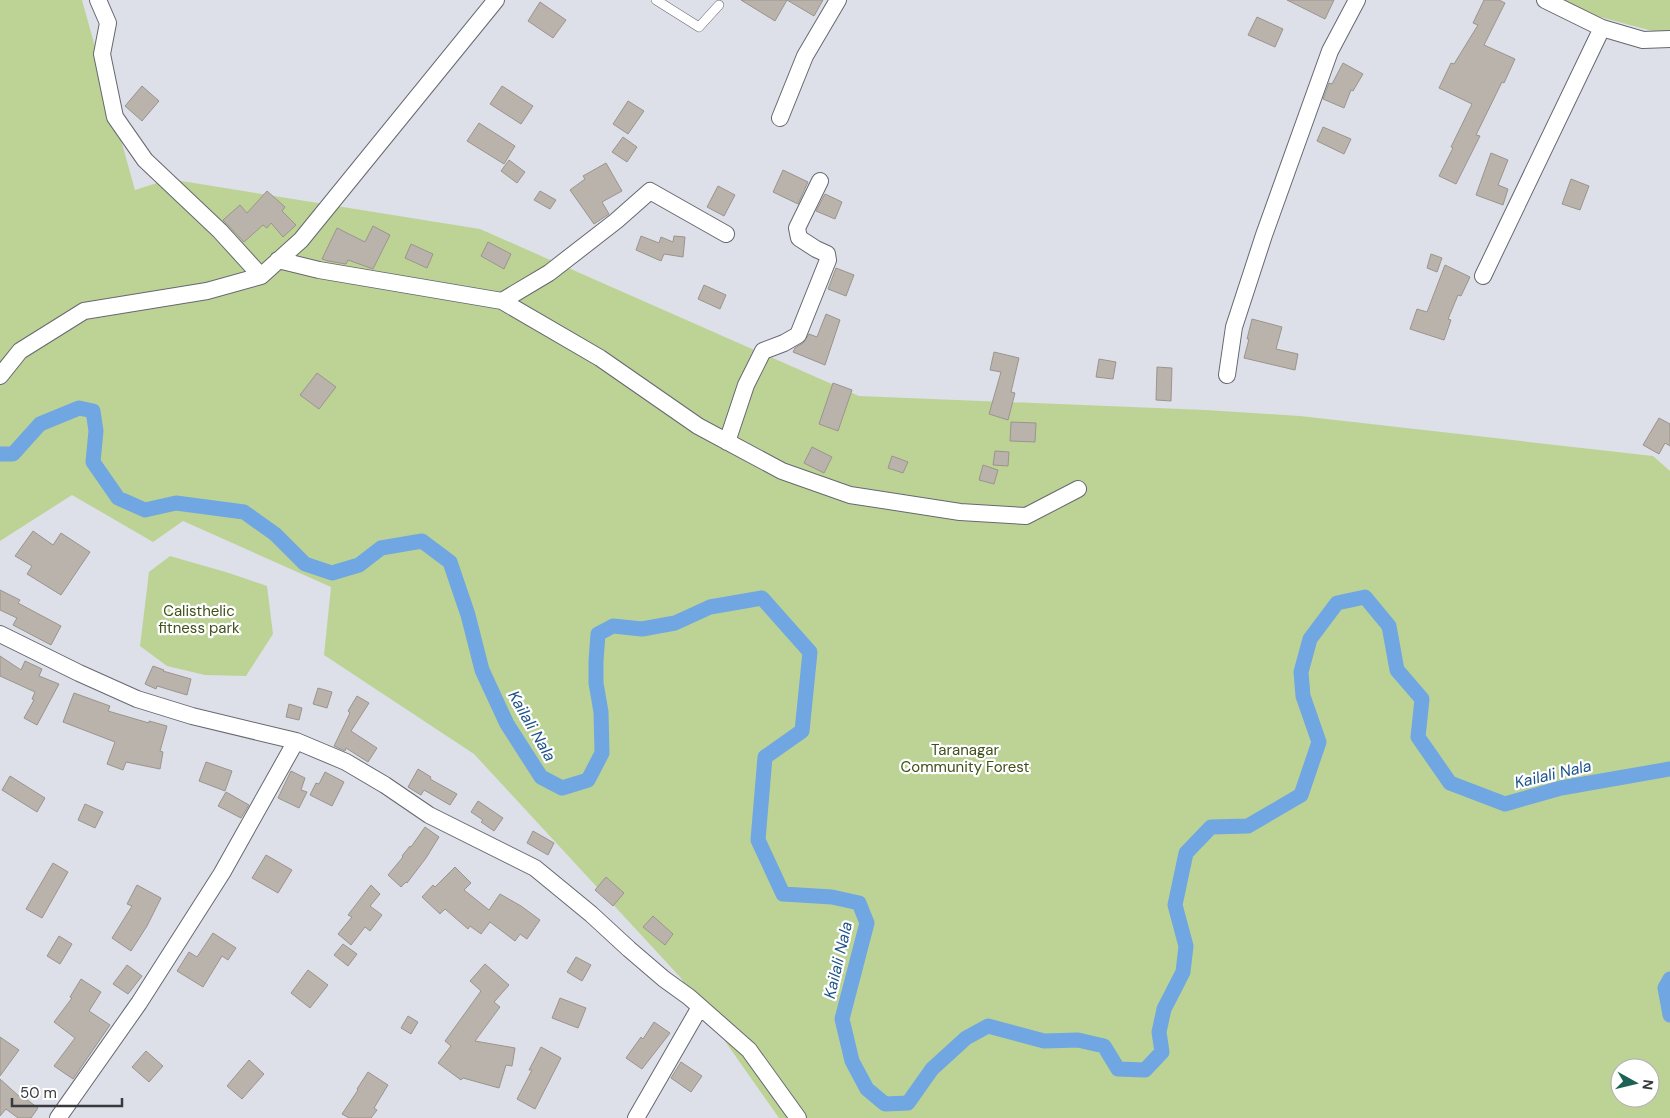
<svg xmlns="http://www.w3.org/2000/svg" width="1670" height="1118" font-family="'DM Sans',sans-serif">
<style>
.green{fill:#bdd395;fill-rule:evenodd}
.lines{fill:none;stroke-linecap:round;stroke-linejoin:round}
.canal{stroke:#70a6e2;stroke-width:15}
.building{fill:#bab3ac;stroke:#9b948e}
.lane-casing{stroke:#666870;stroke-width:10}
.street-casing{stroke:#666870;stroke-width:18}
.lane{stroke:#fff;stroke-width:9}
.street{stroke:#fff;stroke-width:16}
.labels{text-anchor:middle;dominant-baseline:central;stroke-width:4.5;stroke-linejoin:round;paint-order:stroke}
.park-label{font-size:15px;fill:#40511a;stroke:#fff}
.water-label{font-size:16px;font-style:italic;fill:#1d538b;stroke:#fff}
</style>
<rect width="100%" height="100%" fill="#dde0e9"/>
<!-- green -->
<path class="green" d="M0,0H82L135,190L169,179L480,229L859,396L1206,410L1300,416L1653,456L1670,471V1118H779L680,977L474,754L324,655L331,587L183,521L153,542L72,495L0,541ZM1620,1068H1650V1098H1620Z
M1565,0H1670V33L1664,34L1596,16Z
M170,556L229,573L267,586L273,634L246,676L205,675L167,666L140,646L149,572Z"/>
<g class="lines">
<!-- canal -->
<path class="canal" d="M0,454H13L40,424L79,408L93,411L96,431L93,462L118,498L145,510L176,503L244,512L275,534L305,564L332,573L359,565L381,548L422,541L450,562L468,615L482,670L507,724L541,777L562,788L588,780L602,753L601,712L596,683V661L598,634L613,626L642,629L675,623L710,607L762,598L810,652L802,731L765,757L758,840L783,894L832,897L859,903L867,923L842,1019L852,1061L867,1089L885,1104L908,1103L932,1069L966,1038L988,1026L1044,1041L1078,1040L1104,1046L1118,1069L1145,1070L1162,1052L1159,1032L1164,1009L1183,972L1186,946L1175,905L1186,853L1211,827L1248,826L1301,795L1319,742L1303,696L1301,672L1310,639L1337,603L1365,597L1389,626L1397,670L1422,699L1418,737L1450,783L1505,804L1561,788L1670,769
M1670,979L1665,988L1670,1015"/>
</g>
<!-- building -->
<path class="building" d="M741,0H823L814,16L787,0L775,21Z
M1287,0H1334L1325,19Z
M1484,0H1499L1505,3L1484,45L1515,59L1504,83L1502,82L1476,135L1480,136L1456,184L1439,176L1453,148L1451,147L1472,104L1439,88L1451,63L1454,64L1478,25L1473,23Z
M540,2L566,20L553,38L528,21Z
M1257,17L1283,29L1275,47L1248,35Z
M1343,63L1363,74L1353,91L1351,90L1344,108L1323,99L1329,83L1332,84Z
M142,86L159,101L142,121L125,106Z
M502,86L533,106L521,124L490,104Z
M628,101L644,111L628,134L613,124Z
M479,123L515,146L504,164L467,141Z
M1323,127L1351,139L1344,154L1317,141Z
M623,137L637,147L627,162L612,152Z
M1491,153L1508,160L1498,185L1508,189L1503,205L1476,195Z
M509,160L525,172L517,183L501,171Z
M606,163L622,191L602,202L609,214L594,224L570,190L585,179L583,176Z
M783,170L808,182L798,204L773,192Z
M1571,179L1589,186L1580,210L1562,204Z
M718,186L735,195L724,216L707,207Z
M267,191L285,207L282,211L296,225L283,237L271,223L267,228L263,225L244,242L223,220L240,205L247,213Z
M540,191L556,200L550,209L534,200Z
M825,194L842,202L835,219L816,211Z
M373,226L390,235L373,269L348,260L346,264L328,261L322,259L337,228L365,242Z
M641,236L659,243L661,237L673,242L674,236L685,237L683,257L664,254L661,261L636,250Z
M488,242L511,254L504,269L481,256Z
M411,244L433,254L427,268L405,258Z
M1431,254L1442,258L1437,272L1427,268Z
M1445,265L1470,277L1461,296L1458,295L1448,319L1451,320L1444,340L1410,329L1417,309L1427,312Z
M836,268L854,275L846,296L828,289Z
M704,285L726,295L720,309L698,299Z
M826,314L840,320L825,365L793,352L795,348L803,343L809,334L817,337Z
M1252,319L1282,327L1276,349L1298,354L1295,370L1244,358L1249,339H1247Z
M994,352L1019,358L1011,392L1015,393L1008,420L989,414L1001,372L990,370Z
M1099,359L1116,362L1113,379L1096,377Z
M1157,367L1172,368L1171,401L1156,400Z
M317,373L336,387L319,409L300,395Z
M833,383L852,390L838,431L819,424Z
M1659,418L1670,424V446L1665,443L1659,454L1643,445Z
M1011,422L1036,423L1035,442L1010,441Z
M812,447L832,457L824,473L804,463Z
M995,451L1009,452L1008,466L993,465Z
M892,456L908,462L903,473L888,468Z
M983,465L998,470L994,484L979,480Z
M33,531L53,545L61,533L90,552L61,595L27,574L32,566L15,556Z
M0,590L20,600L18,603L61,626L51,645L13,625L17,618L0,610Z
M0,656L21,670L25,661L42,669L39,676L59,684L37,725L24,718L34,700L32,699L35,692L0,676Z
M153,666L164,670L163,671L191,679L187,695L157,686L156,689L145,684Z
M318,688L332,692L327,708L313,704Z
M74,693L110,706L108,711L149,723V721L167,726L160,751L163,752L160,769L126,762L123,770L107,764L115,742L63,722Z
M357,696L369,703L351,731L377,748L368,762L346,748L345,751L334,746L350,713L348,711Z
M289,704L302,708L299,720L286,717Z
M206,762L232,771L225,791L199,781Z
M418,769L431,777L430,779L457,794L450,805L424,790L421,795L408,787Z
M291,771L305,778L301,790L307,792L299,808L278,798Z
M325,772L344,782L332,806L310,795L316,783L319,784Z
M10,776L45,798L37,812L2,790Z
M226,792L249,805L241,818L218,806Z
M478,801L503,818L494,831L481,822L483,820L471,812Z
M85,804L103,812L95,828L78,820Z
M425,827L439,837L426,858L407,883L406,882L401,887L388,875L403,857L402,856L410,846L411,847Z
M533,831L554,843L548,855L527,843Z
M266,855L292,870L278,893L252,878Z
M53,863L68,872L42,918L26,909Z
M455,867L471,883L464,890L489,910L500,894L521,906L540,920L527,939L520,934L515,941L490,922L481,934L470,926L468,929L445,909L440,914L422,897L433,885L435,887Z
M606,877L624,893L613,906L595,890Z
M137,885L161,898L147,926L131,951L112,938L132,906L127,904Z
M371,885L380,894L370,906L382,915L370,931L365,927L351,945L338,934L352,917L348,915Z
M653,916L673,934L665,945L643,927Z
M213,933L236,948L228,960L222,956L203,987L177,971L189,952L197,957Z
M59,936L72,944L60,964L47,956Z
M343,944L357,954L348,966L334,955Z
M576,957L591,965L582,981L567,972Z
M485,964L509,985L494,1002L500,1007L475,1041L515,1048L512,1066L506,1065L499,1088L463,1078L461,1080L438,1063L451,1046L445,1041L481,991L470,981Z
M127,965L142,976L128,994L113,984Z
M308,970L328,985L310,1008L291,993Z
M81,979L101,992L89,1011L110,1025L73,1079L54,1066L75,1038L54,1022L72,998L70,997Z
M560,998L586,1008L578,1028L552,1018Z
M408,1016L418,1022L411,1034L401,1028Z
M654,1022L670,1033L642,1069L626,1058L641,1037L643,1039Z
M0,1037L19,1050L0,1076Z
M541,1047L561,1058L535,1109L517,1099L532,1070H529Z
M146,1051L163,1066L149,1082L132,1067Z
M249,1060L264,1074L242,1099L227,1086Z
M681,1062L702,1076L691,1092L671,1078Z
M368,1072L388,1085L374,1108L377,1110L371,1118H349L342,1114L358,1090L357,1089Z
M0,1079L21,1098L22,1096L38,1108L31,1118H18L6,1109L0,1116Z"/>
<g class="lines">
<!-- lane casing -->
<g class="lane-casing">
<path id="lane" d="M656,0L699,27L719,5"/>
</g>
<!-- street casing -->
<g class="street-casing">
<path id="street" d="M98,0L108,23L102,54L115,117L145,160L220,231L261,276
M1545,0L1602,28L1643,40L1670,39
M780,118L805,56L838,0
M278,260L319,270L502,301L600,358L698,426L782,471L850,495L960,512L1026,516L1078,489
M1483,276L1602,28
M502,301L549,273L616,221L650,191L726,234
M1227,375L1234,327L1264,235L1330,51L1357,0
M0,376L20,351L84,311L207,291L261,276L301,240L496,0
M727,442L746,385L763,351L784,343L798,335L828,260L827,254L816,249L799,238L797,228L820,181
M0,634L79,673L137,699L192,716L296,741L346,762L385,785L429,815L535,868L591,914L629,949L664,979L689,997L749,1050L798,1118
M58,1118L139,1003L222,873L296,741
M636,1118L700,1007"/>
</g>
<!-- lane -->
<use href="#lane" class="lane"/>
<!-- street -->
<use href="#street" class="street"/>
</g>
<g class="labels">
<!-- park labels -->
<g class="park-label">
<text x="199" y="611">Calisthelic<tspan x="199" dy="17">fitness park</tspan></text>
<text x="965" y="750">Taranagar<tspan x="965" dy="17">Community Forest</tspan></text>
</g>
<!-- water labels -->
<g class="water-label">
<text transform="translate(532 726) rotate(60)">Kailali Nala</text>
<text transform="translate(1553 774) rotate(-13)">Kailali Nala</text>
<text transform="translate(838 960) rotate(-77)">Kailali Nala</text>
</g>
</g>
<!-- north arrow -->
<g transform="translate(1635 1083) rotate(98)"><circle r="24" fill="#ffffff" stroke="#b0b0b1"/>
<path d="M0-4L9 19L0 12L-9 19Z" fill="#1c6356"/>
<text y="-8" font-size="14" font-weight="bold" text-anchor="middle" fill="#393a3d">N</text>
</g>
<!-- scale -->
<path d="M12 1098v8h110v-8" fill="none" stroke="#393a3d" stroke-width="2.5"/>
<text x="20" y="1098" font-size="15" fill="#393a3d" stroke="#ffffff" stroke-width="4" paint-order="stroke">50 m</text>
</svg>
